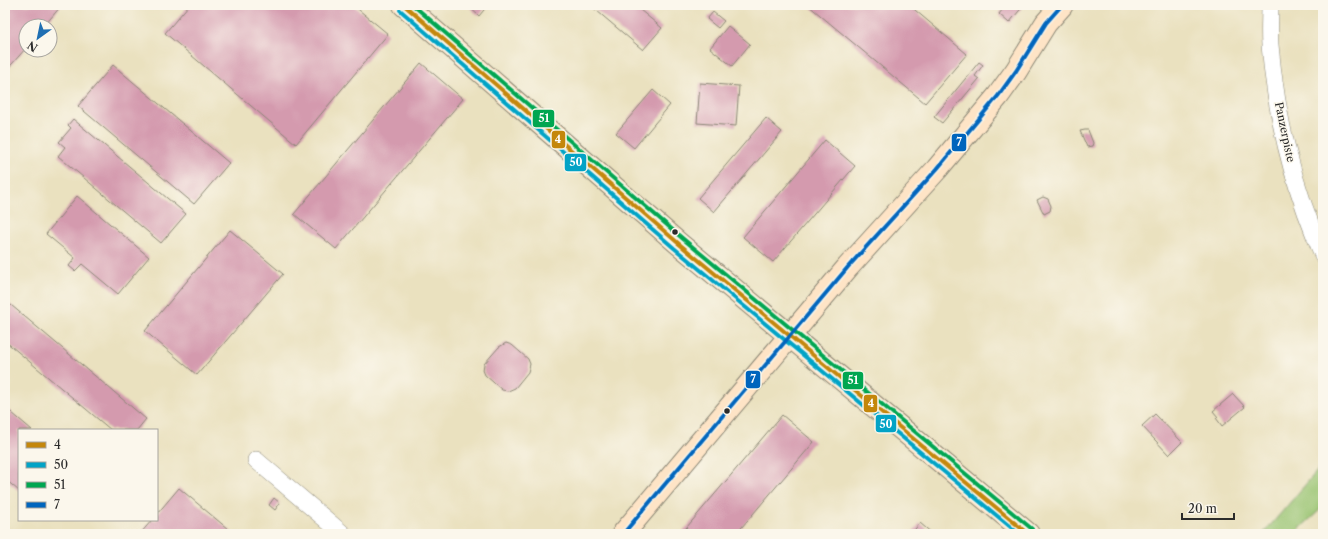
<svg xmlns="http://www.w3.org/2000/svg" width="1328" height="539" font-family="'Libre Caslon Text',serif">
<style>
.green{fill:#98c36f;stroke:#62774d}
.building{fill:#d49aae}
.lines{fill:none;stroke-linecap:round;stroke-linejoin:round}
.street-casing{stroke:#8a8675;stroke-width:18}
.secondary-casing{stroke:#8a8675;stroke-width:24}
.street{stroke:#fff;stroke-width:17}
.secondary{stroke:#fee4c6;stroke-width:22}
.bus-1-casing{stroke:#fbf7ec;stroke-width:7}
.bus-2-casing{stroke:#fbf7ec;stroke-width:7}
.bus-3-casing{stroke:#fbf7ec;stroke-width:7}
.bus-4-casing{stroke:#fbf7ec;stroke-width:7}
.bus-1{stroke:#c4870b;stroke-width:4}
.bus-2{stroke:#02a3c6;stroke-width:4}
.bus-3{stroke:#00a651;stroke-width:4}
.bus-4{stroke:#0065bd;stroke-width:4}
.bus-dot{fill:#2b2b2b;stroke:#fbf7ec;stroke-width:1.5}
.labels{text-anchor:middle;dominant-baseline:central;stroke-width:3;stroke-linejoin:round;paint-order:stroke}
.street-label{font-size:11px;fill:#2b2b2b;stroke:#fbf7ec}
.line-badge{stroke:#fbf7ec;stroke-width:1.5}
.badge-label{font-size:11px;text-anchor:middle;font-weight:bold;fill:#fff}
</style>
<rect width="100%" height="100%" fill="#fbf7ec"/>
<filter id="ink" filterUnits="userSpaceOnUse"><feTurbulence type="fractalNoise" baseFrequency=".025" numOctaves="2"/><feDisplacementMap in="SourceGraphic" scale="8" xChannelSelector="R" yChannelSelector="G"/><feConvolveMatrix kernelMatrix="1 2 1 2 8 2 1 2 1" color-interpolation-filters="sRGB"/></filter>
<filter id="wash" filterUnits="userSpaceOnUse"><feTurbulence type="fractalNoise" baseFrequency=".012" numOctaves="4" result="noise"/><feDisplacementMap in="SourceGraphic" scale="16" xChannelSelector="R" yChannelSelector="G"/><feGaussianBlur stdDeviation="0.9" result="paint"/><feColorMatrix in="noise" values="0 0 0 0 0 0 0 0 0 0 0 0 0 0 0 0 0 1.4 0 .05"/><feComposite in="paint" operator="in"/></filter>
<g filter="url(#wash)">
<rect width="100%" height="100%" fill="#eae1bf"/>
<!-- green -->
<path class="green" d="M1323,464V507L1294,534H1263Z"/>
<g id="blocks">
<!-- building -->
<path class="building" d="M5,5H62L44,26H26V48L5,72Z
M189,5H353L388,34L296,144L165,33Z
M467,5H488L479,16Z
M590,5H634L662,28L643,50Z
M808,5H909L967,54L925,103Z
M1006,5H1024L1009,23L999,14Z
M713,12L724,21L718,28L707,19Z
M728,26L750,44L732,66L710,48Z
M979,62L983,65L975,76L979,79L942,123L934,117Z
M421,63L463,99L336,249L294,214Z
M113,65L229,163L194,204L78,106Z
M700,83L739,86L736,126L697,123Z
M653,90L670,105L634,148L616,133Z
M766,118L782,132L714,212L698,198Z
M73,119L186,214L161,243L58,156L65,147L59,142L71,128L68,125Z
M1085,130H1088L1093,143L1092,146L1087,147L1080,131Z
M825,140L855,166L773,262L743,237Z
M77,196L149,257L118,294L82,264L75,271L69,266L75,258L46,234Z
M1043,197L1048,199L1051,206L1050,211L1044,214L1037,200Z
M230,230L283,274L197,375L145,331Z
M5,300L146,419L137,430H111L5,341Z
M506,343L512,345L528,359L530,364L528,372L515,388L508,391L502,390L485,375L483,370L484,364L499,347Z
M1233,394L1245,407L1222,426L1216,418L1218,417L1213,411Z
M5,407L32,430H19V491L5,479Z
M1155,414L1182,442L1169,455L1142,426Z
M782,415L814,442L736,534H681Z
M179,488L234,534H140L152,520H157V514Z
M274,498L280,503L275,510L269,505Z
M920,523L933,534H911Z"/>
</g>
</g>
<g filter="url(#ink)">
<use href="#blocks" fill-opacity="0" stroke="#8a8675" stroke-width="1"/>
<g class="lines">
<!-- street casing -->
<g class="street-casing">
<path id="street" d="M1270,5C1270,18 1269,32 1270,45C1276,117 1294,189 1323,255
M256,460L343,534"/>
</g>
<!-- secondary casing -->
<g class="secondary-casing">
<path id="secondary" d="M404,5L678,243L1028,534
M623,534L848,267L937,169L998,96L1016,71L1046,23L1062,5"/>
</g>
<!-- street -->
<use href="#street" class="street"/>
<!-- secondary -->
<use href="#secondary" class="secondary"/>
<!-- bus-1 casing -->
<g class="bus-1-casing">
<path id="bus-1" d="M404,5L678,243L1028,534"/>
</g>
<!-- bus-2 casing -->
<g class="bus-2-casing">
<path id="bus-2" d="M400,10L674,248L1019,534"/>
</g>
<!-- bus-3 casing -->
<g class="bus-3-casing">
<path id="bus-3" d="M413,5L682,238L1032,529"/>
</g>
<!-- bus-4 casing -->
<g class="bus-4-casing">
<path id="bus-4" d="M623,534L848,267L937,169L998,96L1016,71L1046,23L1062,5"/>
</g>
<!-- bus-1 -->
<use href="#bus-1" class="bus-1"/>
<!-- bus-2 -->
<use href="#bus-2" class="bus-2"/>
<!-- bus-3 -->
<use href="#bus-3" class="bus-3"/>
<!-- bus-4 -->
<use href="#bus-4" class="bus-4"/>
</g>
</g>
<!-- markers -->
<g class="bus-dot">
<circle cx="675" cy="232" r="3.5"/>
<circle cx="727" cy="411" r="3.5"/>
</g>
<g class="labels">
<!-- street labels -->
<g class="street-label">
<text transform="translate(1285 132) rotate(78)">Panzerpiste</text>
</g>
</g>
<g class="line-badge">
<rect x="532" y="109" width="23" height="19" rx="4" fill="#00a651"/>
<rect x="551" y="130" width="15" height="19" rx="4" fill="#c4870b"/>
<rect x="951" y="133" width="16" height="19" rx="4" fill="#0065bd"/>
<rect x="564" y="153" width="23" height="19" rx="4" fill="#02a3c6"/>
<rect x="745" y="370" width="16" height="19" rx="4" fill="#0065bd"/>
<rect x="842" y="371" width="22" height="19" rx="4" fill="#00a651"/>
<rect x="863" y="394" width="15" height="19" rx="4" fill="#c4870b"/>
<rect x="875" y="414" width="22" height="19" rx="4" fill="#02a3c6"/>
</g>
<g class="badge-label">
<text x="544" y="122">51</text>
<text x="558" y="143">4</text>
<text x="959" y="146">7</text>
<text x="576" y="166">50</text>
<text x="753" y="383">7</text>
<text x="853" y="384">51</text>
<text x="871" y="407">4</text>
<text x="886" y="428">50</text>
</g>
<!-- margin -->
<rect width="1328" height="539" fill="none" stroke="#fbf7ec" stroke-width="20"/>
<!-- legend -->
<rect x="18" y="429" width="140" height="92" fill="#fbf7ec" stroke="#a8a59f"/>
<rect x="26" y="442" width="20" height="6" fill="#c4870b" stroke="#a8a59f"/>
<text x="54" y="449" font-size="12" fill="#2b2b2b">4</text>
<rect x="26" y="462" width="20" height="6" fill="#02a3c6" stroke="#a8a59f"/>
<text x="54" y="469" font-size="12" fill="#2b2b2b">50</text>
<rect x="26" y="482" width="20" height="6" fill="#00a651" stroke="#a8a59f"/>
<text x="54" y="489" font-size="12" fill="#2b2b2b">51</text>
<rect x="26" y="502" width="20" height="6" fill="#0065bd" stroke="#a8a59f"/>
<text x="54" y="509" font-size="12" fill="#2b2b2b">7</text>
<!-- north arrow -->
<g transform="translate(38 38) rotate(213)"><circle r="19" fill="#fbf7ec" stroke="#a8a59f"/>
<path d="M0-3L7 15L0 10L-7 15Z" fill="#1f6fb2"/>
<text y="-6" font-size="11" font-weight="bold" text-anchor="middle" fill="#2b2b2b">N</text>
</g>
<!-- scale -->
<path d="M1182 513v6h52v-6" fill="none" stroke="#2b2b2b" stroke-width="2"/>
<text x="1188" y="513" font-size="12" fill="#2b2b2b" stroke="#fbf7ec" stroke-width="3" paint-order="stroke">20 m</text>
</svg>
